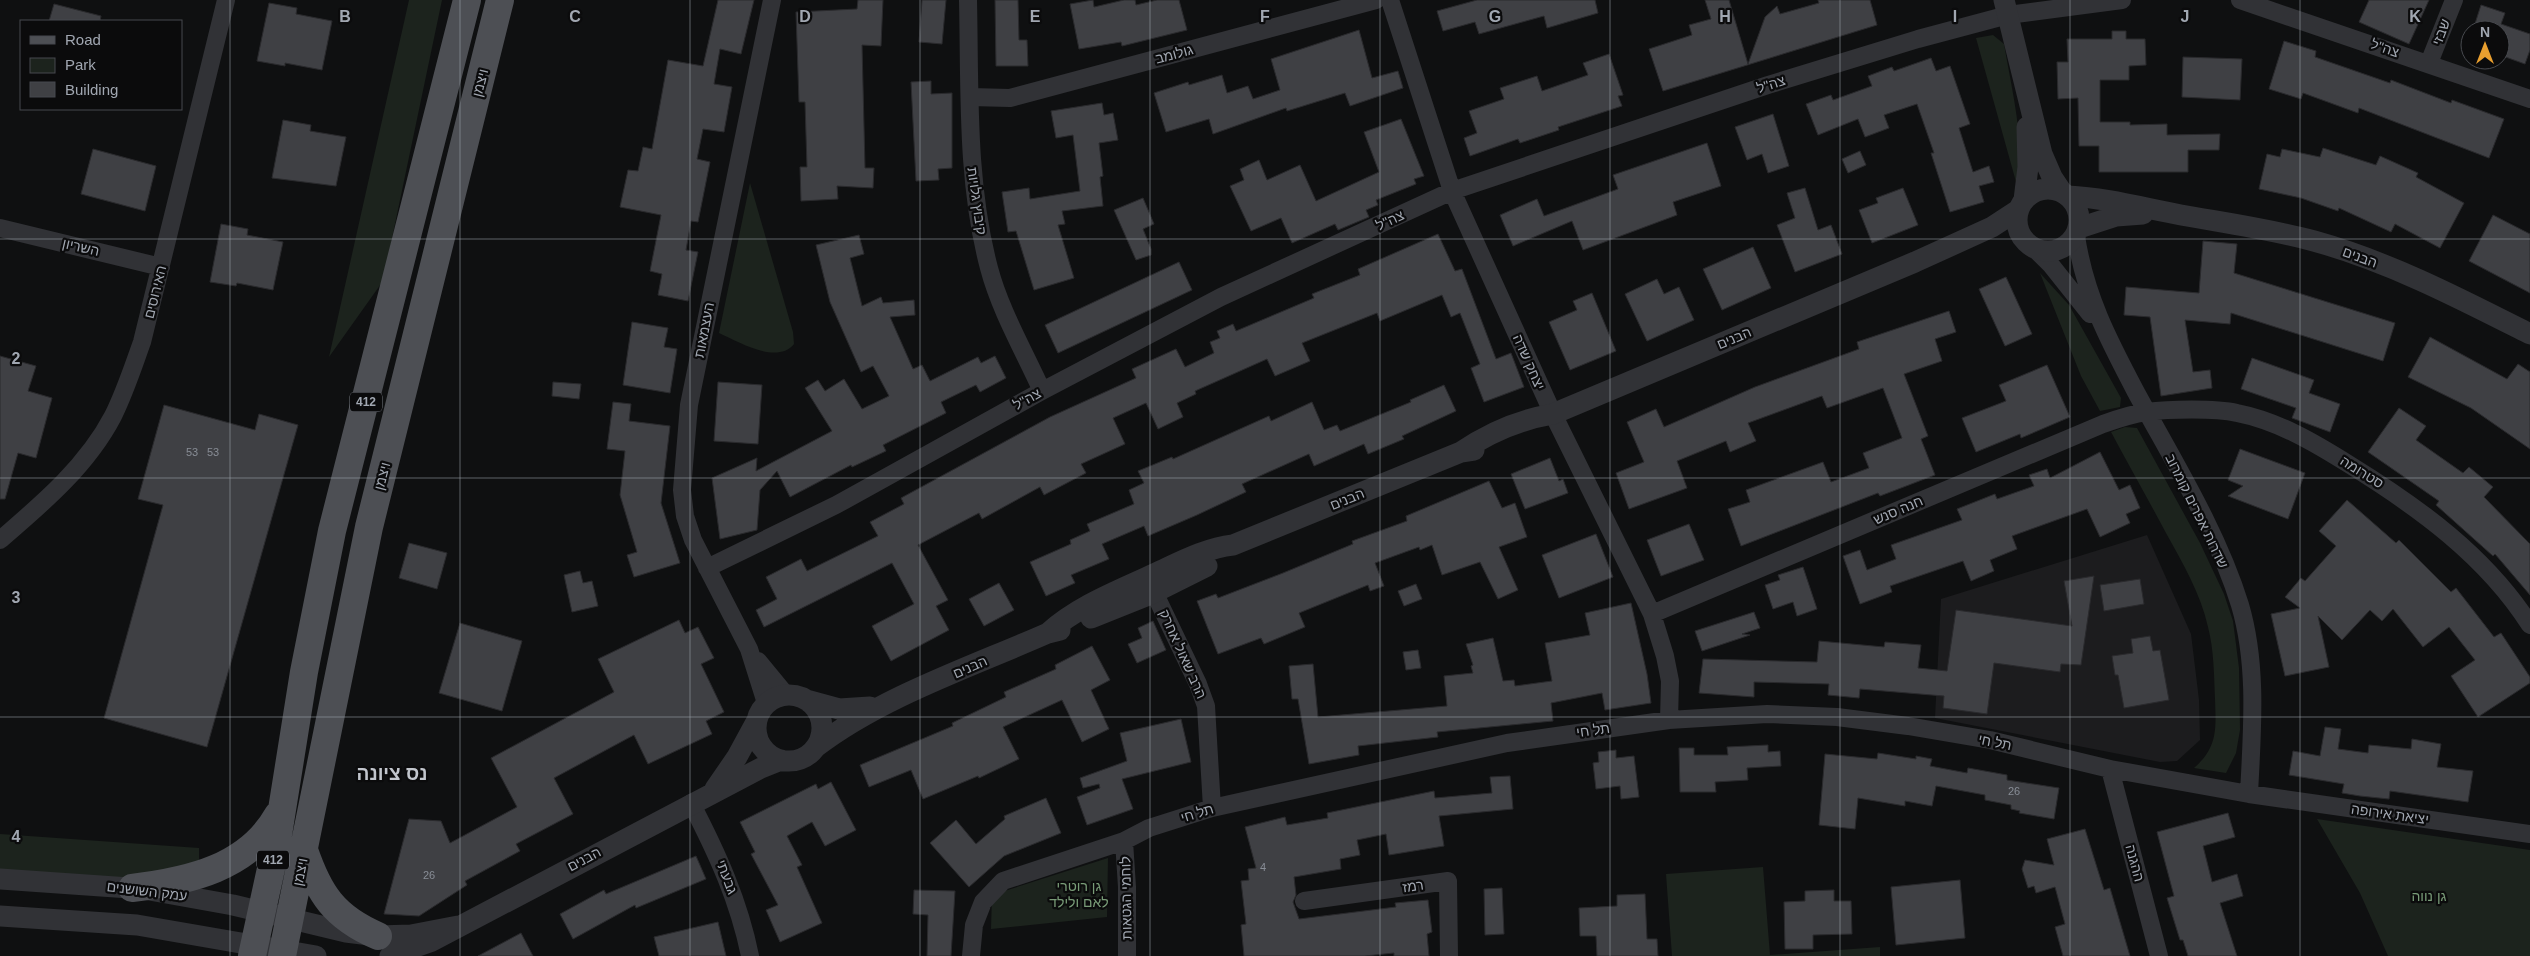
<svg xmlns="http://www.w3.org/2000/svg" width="2530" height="956" font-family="Arial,Heebo,sans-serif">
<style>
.built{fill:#1c1c1e}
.green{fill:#1c231d}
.building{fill:#3f4044;stroke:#2a2a2d}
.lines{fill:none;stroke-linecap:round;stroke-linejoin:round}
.minor{stroke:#313236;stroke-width:18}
.tertiary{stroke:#313236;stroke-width:21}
.primary{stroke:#4d4f54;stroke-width:28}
.grid{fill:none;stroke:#a1a7b1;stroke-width:1;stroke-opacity:0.55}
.labels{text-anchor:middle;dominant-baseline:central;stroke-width:4.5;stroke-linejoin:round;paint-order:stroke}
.number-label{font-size:11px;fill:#888d96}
.shield{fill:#0b0b0c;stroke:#747880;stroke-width:1}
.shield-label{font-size:12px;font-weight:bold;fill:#a1a7b1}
.street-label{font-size:14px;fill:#a1a7b1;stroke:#0b0b0c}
.park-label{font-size:14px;fill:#799c78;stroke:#0b0b0c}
.district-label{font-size:19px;font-weight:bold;fill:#c2c6cd;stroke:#0b0b0c}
.grid-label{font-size:16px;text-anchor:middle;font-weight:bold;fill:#a1a7b1;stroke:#0b0b0c;stroke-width:4.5;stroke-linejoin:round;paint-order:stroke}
</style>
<rect width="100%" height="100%" fill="#0f1011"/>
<!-- built -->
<path class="built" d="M2147,535L2191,634L2199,700L2200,740L2177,761L2160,762L1935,718L1941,599Z"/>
<!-- green -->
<path class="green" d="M409,0H442L383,281L329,357Z
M1993,35L2004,44C2012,91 2025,141 2018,189L1976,38Z
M750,183L793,332L794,344C777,365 739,342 719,333Z
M2040,273L2069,305L2121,398L2120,407L2100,411L2081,376Z
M2125,427L2137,428L2200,543L2224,594L2233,621L2239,668L2240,730L2236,753L2226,773L2194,768C2218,747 2216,729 2215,699C2214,675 2214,650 2208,627C2201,594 2182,562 2166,533C2148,499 2129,466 2111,432Z
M2317,819L2530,850V956H2388L2360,893Z
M0,834L199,848V862L148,877H104L0,870Z
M1108,858L1107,917L991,929L992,895Z
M1763,867L1770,955L1880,947V956H1672L1666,874Z"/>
<!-- building -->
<path class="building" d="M718,0H754L741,54L720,49L714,84L732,87L724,132L703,129L697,159L710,162L698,222L691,221L686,250L698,252L688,301L658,295L662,274L650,271L661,215L620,207L628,170L638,171L643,147L652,149L668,60L703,66Z
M858,0H883L881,46L862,45L865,168H874L873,188L837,186L838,199L801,201L800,167H807L805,102H799L796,12L857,9Z
M922,0H946L942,44L919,42Z
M995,0H1018L1019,40H1027L1028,66H996Z
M1093,0L1094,7L1124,0H1135L1136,5L1157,0H1179L1187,30L1122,46L1121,42L1079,49L1070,4Z
M1477,0H1595L1598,13L1547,28L1544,16L1479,34L1475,22L1443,31L1437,11Z
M1705,0H1729L1748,64L1765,17L1777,6L1780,14L1819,3L1818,0H1870L1877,25L1663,91L1649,49L1692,35L1689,25L1711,19Z
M2369,0H2429L2409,44L2359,22Z
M269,3L297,8L296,14L332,21L322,70L285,63V66L257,61Z
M54,4L101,16L100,21H49Z
M2481,5L2505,13L2501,24L2530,34V50L2525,64L2500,55V26L2499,30H2473Z
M1359,30L1372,78L1398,71L1403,88L1350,106L1345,93L1287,111L1286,108L1213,134L1209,119L1166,132L1154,93L1188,82L1189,85L1222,75L1227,93L1248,86L1253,99L1280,90L1271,59Z
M2112,31H2126V39H2145L2146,65L2129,66V80H2100V122H2130V125L2167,124V135L2220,134L2219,150H2188V172H2099V146H2079L2078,98L2058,99L2057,62H2068L2067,39H2112Z
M2284,41L2316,51L2315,57L2390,83L2391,80L2451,103L2452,100L2504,119L2489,158L2359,108L2358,113L2303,93L2301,99L2269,89Z
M1609,54L1623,95L1618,96L1622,106L1558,127L1559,130L1520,143L1518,139L1470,156L1464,138L1477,133L1469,111L1504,99L1500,88L1537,76L1542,91L1588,75L1583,63Z
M2183,57L2242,59L2240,100L2182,97Z
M1931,58L1936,71L1950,66L1970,124L1959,128L1973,172L1989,166L1994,182L1979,186L1984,202L1950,212L1931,153H1934L1917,104L1884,115L1889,128L1865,137L1858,119L1818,135L1806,104L1831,95L1833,100L1872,86L1868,76L1892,67L1894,71Z
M931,81V94L952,93V168L938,169L939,180L916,181L911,82Z
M1102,103L1104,115L1113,113L1118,140L1099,143L1103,176L1100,177L1103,206L1062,211L1065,224L1058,225L1074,278L1034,290L1016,231L1008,232L1002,192L1029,188L1030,199L1080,191L1073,135L1056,138L1051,111Z
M1773,114L1789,166L1768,173L1762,154L1747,160L1735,127Z
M1401,119L1424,176L1414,179L1416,184L1376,200L1378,205L1366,210L1369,217L1338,230L1335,224L1292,243L1281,218L1251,231L1230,186L1244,180L1240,169L1259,160L1267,180L1300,165L1316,201L1379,172L1364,132Z
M283,120L311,125L310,131L346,137L336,186L272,178Z
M1707,143L1721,186L1673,202L1677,215L1583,250L1572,221L1513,246L1500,215L1537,199L1544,216L1618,189L1613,175Z
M2323,148L2376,165L2380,156L2418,173L2416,177L2464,203L2440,248L2395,224L2391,232L2339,208L2338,211L2301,198L2259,189L2267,154L2280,157L2282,149L2320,157Z
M93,149L156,166L145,211L81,194Z
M1860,151L1866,165L1848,173L1842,159Z
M1805,188L1818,230L1831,225L1842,254L1795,272L1777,225L1795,218L1787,193Z
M1903,188L1918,225L1872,243L1859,210L1878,203L1876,198Z
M1143,198L1154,224L1143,229L1151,249V255L1136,260L1114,210Z
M2493,215L2530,234V293L2469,261Z
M221,224L248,229L247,235L283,242L273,290L237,283L236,286L210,282Z
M1438,234L1455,271L1462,269L1496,359L1511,353L1524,387L1484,402L1471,368L1480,364L1460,313L1451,317L1442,295L1380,321L1377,313L1302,343L1310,361L1275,376L1267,359L1195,391L1196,394L1177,403L1183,417L1158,429L1146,403L1113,418L1125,444L1081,464L1086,473L1044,495L1040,487L982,519L979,513L918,545L948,600L936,606L949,630L891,661L872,626L914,604L892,563L764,627L756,610L777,599L766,577L801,559L807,571L878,536L870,522L904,504L901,498L1050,417L1136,378L1132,369L1176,349L1185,367L1214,353L1210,342L1220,338L1217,331L1233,324L1236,331L1314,298L1312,294L1360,275L1358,269Z
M859,235L864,254L850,258L862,306L881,297L883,303L914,300L915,315L890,317L913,369L922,365L930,381L978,357L981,363L995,356L1006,378L980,392L976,385L941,402L946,413L883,445L886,451L852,467L851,465L790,497L777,471L760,490L757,530L720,539L712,478L757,458L756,471L832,431L805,388L818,380L825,391L844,379L862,409L889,396L873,366L861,372L830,302L816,245Z
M2203,241L2237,244L2234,273L2395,323L2383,361L2231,313L2230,324L2185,320L2193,372L2210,370L2212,388L2161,396L2150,317L2124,315L2126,287L2199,293Z
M1753,247L1771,288L1722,310L1703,269Z
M1179,262L1192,290L1058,353L1045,325Z
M2006,277L2032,334L2005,346L1979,289Z
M1657,279L1664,294L1679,287L1694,320L1647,341L1625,294Z
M1592,293L1616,351L1570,370L1549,322L1577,310L1573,301Z
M1949,311L1956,332L1935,339L1942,361L1904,374L1928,436L1921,439L1935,475L1880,496L1878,493L1741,546L1728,509L1750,502L1746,490L1823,462L1831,482L1869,468L1863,453L1902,438L1883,388L1827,408L1822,396L1748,423L1756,441L1730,452L1726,441L1677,461L1687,488L1629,509L1616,473L1644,462L1627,422L1656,409L1664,427L1755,387L1859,349L1857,342Z
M632,322L668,328L664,347L677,349L670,393L623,385Z
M2430,337L2507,379L2518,364L2530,372V449L2471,408L2408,377Z
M0,356L36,366L28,391L52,398L36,458L18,453L5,499H0Z
M2252,358L2314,380L2309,393L2340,404L2330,432L2292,418L2296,408L2241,389Z
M2047,365L2070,417L2021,438L2020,434L1976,452L1962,418L2006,401L1999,385Z
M553,382L581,384L579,399L552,396Z
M718,382L762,385L758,444L714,441Z
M1444,385L1456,411L1402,436L1404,439L1368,454L1364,444L1314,466L1309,454L1242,484L1246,492L1197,515L1148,536L1144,526L1102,544L1109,559L1071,575L1075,583L1046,596L1030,562L1071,544L1070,540L1090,531L1087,524L1134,504L1129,490L1144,483L1138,471L1172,457L1173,459L1269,416L1271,421L1312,402L1324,430L1337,425L1340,431L1411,402L1410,400Z
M613,402L631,404L629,421L670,426L661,503L680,563L634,577L627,555L637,552L620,495L625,451L607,449Z
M164,405L255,430L259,414L298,425L207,747L104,718L163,505L138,499Z
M2399,408L2426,426L2416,440L2463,473L2469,467L2493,487L2484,497L2530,544V595L2495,554L2493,556L2436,505L2439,501L2368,452Z
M2240,449L2305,473L2288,519L2228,496L2243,486L2228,480Z
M2100,452L2119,490L2130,485L2140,508L2126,514L2130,523L2100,537L2087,509L2012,536L2017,549L1990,560L1994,571L1971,581L1963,561L1890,586L1892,592L1860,604L1843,556L1860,550L1867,570L1896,559L1891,545L1962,520L1957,509L1995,494L1997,499L2034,486L2029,475L2047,469L2050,478Z
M1550,458L1559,481L1563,479L1568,493L1525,509L1511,474Z
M1489,481L1502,508L1515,503L1527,537L1499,547L1518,590L1498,599L1480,562L1442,575L1432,545L1420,550L1419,547L1375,563L1384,586L1370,591L1368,585L1299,613L1305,627L1264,644L1261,638L1218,654L1197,601L1216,594L1218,598L1283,573L1353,544L1352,541L1407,521L1406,516Z
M2347,500L2396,543L2399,540L2451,592L2456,588L2494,637L2501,633L2530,677V683L2478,717L2451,676L2475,660L2449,627L2423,647L2393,609L2382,621L2370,610L2342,640L2318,616L2329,667L2285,676L2271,614L2300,608L2285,597L2301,578L2305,581L2336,546L2319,531Z
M1689,524L1704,560L1661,576L1647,540Z
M1596,534L1613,577L1559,598L1542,555Z
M409,543L447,553L437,589L399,578Z
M1803,567L1817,609L1797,616L1793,602L1773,609L1765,585L1780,580L1778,575Z
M580,571L583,583L592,581L598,606L572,612L564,575Z
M2094,576L2081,665L2061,664L2060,672L1994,663L1987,714L1943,708L1944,696L1860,689L1859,698L1828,695L1829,684L1754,682V697L1699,693L1703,659L1817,662L1819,641L1884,647L1885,642L1921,645L1918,668L1947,671L1956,610L2072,626L2064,581Z
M2140,579L2144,604L2104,611L2100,585Z
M999,583L1014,610L984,626L969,599Z
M1416,584L1422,599L1404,606L1398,591Z
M1631,603L1647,674L1651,703L1605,710L1602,693L1551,703L1553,721L1437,732L1438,737L1358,746L1359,755L1309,764L1298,699H1292L1289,666L1313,664L1318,717L1447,706L1444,676L1473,673L1471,666L1473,665L1466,644L1493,638L1503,681L1514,680L1515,686L1552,681L1545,643L1590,635L1585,613Z
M1754,612L1760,628L1742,634L1750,635L1702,651L1695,631Z
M679,620L685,633L698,627L714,658L701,664L724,712L706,721L712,734L648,764L634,735L554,778L573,814L516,844L520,851L465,881L467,885L419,916L384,914L409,819L441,821L450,843L517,807L491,758L614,692L598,659Z
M1153,621L1166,650L1137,663L1128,644L1142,638L1138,628Z
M460,623L522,641L502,711L439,693Z
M2150,636L2153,651L2160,650L2169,700L2124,708L2118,675H2115L2112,656L2133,653L2131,639Z
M1092,646L1110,680L1091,690L1109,729L1082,742L1062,700L1003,727L1019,759L979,778L978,776L923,799L911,770L869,787L860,765L953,726L952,723L1006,697L1004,692L1056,669L1055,665Z
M1418,650L1421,668L1406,670L1403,652Z
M1181,719L1191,762L1122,779L1133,809L1087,825L1077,797L1100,788L1099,784L1083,788L1080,778L1127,761L1120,733Z
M2325,727L2341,729L2338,749L2368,753L2369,745L2411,749L2412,739L2441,744L2437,767L2473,771L2468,802L2390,791L2389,799L2360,796L2342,793L2344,784L2289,775L2293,751L2320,756Z
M1768,745V752L1780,751L1781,766L1747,768L1748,780L1715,782L1716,792H1680L1679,748H1694V755H1728L1727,747Z
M1616,750V758L1634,756L1639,797L1621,799L1620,786L1596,789L1593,763L1599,762L1598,752Z
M1878,753L1916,759V756L1932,759L1930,766L1967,773L1968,768L2007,775V780L2059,788L2054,819L2019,813L2020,811L2011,809V805L1985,800V795L1936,786L1932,806L1905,801V806L1858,798L1855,829L1819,825L1825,754L1877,759Z
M1510,776L1513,809L1439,816L1444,846L1389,855L1386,834L1357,840L1360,855L1340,859L1341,869L1294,877L1296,895L1293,902L1299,919L1396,907L1395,903L1428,900L1432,932L1427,934L1429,956H1394V953L1365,956H1244L1241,925L1246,924L1241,881L1249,880L1248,869L1256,868L1245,827L1285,817L1287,825L1328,818L1327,813L1434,791L1435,798L1492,793L1490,777Z
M831,782L856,830L825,846L812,822L787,836L802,865L797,867L822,923L780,942L766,910L778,905L751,854L755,852L740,822L816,784L818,789Z
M1046,798L1061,833L1004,856L969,887L930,843L956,820L976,844L1005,819L1004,816Z
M2228,813L2235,837L2203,846L2212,882L2237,874L2243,896L2220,903L2237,956H2188L2183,940H2180L2167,898L2174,896L2157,832Z
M2085,829L2104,890L2110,888L2130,956H2063L2055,927L2065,924L2055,887L2036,893L2034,886L2028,888L2022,869L2025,860L2054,865L2047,839Z
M696,856L706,879L636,908L635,905L573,939L560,914L604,890L606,894Z
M1960,880L1965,938L1896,945L1891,887Z
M1502,888L1504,934L1485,935L1484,889Z
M914,890L955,891L951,956H927L928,915L913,914Z
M1834,890V901H1851L1852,934L1813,935V949H1785L1784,902L1805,901V891Z
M1645,894L1647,939H1657L1658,956H1597L1596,936H1580L1579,908L1617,906V895Z
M718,922L726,956H659L654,937Z
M521,933L533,956H478Z"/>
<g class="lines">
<!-- minor -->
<path class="minor" d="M968,0C970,90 966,181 989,268C1000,310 1024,351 1042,391
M1390,0L1452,191L1553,414L1652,614L1665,656L1670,681L1669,720
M2240,0L2530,99
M2429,63L2454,0
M970,97L1010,98L1376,0
M0,228L161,267
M2076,236C2085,296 2109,341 2137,394C2174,462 2217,531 2240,605C2258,666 2252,732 2249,794
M2034,248L2051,265L2090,314
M0,540C42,504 87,466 113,416C125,392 133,367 142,342L226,0
M707,568L836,505L1042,391L1221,297L1452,191L1768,85L1918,39L2008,15L2122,0
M1154,592L1198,684L1206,706L1212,808
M1652,614L2103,424C2117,419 2132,414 2146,412C2169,409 2215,408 2237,413C2278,421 2315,443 2350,465C2418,507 2486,556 2530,625
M758,661L786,695
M766,703L749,649L693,540L685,516L682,490L689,405L772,0
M2110,769L2159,956
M691,803C717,853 739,901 750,956
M1124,841L1127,887V956
M1304,901L1448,881L1449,956
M971,956L974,925L983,902L1003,881L1124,841L1149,828L1212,808L1507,743L1669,720L1767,714L1837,717L1908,726L1990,740L2110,769L2249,794L2530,834"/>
<!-- tertiary -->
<path class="tertiary" d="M2004,0L2042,154L2052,177L2062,192
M2017 220a31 31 0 1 1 62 0a31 31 0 1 1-62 0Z
M2068,196C2107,198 2143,208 2181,215C2226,223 2270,229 2314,241C2390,262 2461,299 2530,334
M2024,200L2028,167L2027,127
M2079,228L2116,216L2143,214
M1461,452C1490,432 1518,420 1553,414L1915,262L1992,227L2018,210
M1091,618L1151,594L1207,566
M1048,633C1079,605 1120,590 1156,573C1180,562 1206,548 1233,545L1461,452L1474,450
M756 728a33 33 0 1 1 66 0a33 33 0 1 1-66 0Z
M806,700L839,709L870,707
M816,747C881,697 973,666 1048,633L1060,630
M715,789L737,757L756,722
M0,879L144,889L233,905L346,932L378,936L411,935L458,926
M0,916L137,925L316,956
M390,956L432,941L761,768L781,760"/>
<!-- primary -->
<path class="primary" d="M304,850C319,894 334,917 378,936
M132,888C189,881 248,868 278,815
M252,956L277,841L304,672L332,531L467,0
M282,956L369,527L500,0"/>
</g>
<!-- grid -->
<path class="grid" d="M230,0V956M460,0V956M690,0V956M920,0V956M1150,0V956M1380,0V956M1610,0V956M1840,0V956M2070,0V956M2300,0V956M0,239H2530M0,478H2530M0,717H2530"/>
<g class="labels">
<!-- number labels -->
<g class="number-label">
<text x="192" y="452">53</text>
<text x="213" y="452">53</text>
<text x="2014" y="791">26</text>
<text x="1263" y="867">4</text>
<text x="429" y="875">26</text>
</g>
<!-- shield labels -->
<g class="shield">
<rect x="350" y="392.5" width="32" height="19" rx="4"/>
<rect x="257" y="850.5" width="32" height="19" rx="4"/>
</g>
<g class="shield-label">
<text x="366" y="402">412</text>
<text x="273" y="860">412</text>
</g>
<!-- street labels -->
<g class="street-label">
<text transform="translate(2441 32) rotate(-69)">שבזי</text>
<text transform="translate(2385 48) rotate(19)">צה"ל</text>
<text transform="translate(1174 54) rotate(-15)">גולומב</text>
<text transform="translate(480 83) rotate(-76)">ויצמן</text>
<text transform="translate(1771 84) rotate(-18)">צה"ל</text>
<text transform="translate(977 201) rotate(82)">קיבוץ גלויות</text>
<text transform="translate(1390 220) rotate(-25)">צה"ל</text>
<text transform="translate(81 247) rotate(13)">השריון</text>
<text transform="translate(2360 257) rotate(20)">הבנים</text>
<text transform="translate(155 292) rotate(-76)">האירוסים</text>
<text transform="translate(704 330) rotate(-79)">העצמאות</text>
<text transform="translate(1734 338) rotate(-23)">הבנים</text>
<text transform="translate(1529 362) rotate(66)">יצחק שדה</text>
<text transform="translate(1027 399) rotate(-29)">צה"ל</text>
<text transform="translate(2362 472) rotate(32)">סטרומה</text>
<text transform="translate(382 476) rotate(-75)">ויצמן</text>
<text transform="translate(1347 499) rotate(-22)">הבנים</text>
<text transform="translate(1898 510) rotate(-23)">חנה סנש</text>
<text transform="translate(2197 511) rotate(64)">שדרות אפרים קומרוב</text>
<text transform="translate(1183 654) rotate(66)">הרב שאול אחרק</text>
<text transform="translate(970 667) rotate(-24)">הבנים</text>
<text transform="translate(1593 730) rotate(-8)">תל חי</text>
<text transform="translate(1995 742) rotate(12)">תל חי</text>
<text transform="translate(1197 813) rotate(-17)">תל חי</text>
<text transform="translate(2390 814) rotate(8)">יציאת אירופה</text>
<text transform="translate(584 859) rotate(-28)">הבנים</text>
<text transform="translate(2135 863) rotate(75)">ההגנה</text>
<text transform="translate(300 872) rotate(-79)">ויצמן</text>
<text transform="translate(727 877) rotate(69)">גבעתי</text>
<text transform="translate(1413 886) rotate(-8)">רמז</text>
<text transform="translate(147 891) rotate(7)">עמק השושנים</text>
<text transform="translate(1126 898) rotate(-91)">לוחמי הגטאות</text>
</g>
<!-- park labels -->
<g class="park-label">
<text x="1079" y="886">גן רוטרי<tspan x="1079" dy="16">לאם ולילד</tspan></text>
<text x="2429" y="896">גן נווה</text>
</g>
<!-- district labels -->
<g class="district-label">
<text x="392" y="773">נס ציונה</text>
</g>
</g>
<g class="grid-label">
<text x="345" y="22">B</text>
<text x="575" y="22">C</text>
<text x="805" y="22">D</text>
<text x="1035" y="22">E</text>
<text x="1265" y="22">F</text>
<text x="1495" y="22">G</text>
<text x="1725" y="22">H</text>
<text x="1955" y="22">I</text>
<text x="2185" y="22">J</text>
<text x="2415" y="22">K</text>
<text x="16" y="364">2</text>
<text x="16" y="603">3</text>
<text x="16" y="842">4</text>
</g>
<!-- legend -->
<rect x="20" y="20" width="162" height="90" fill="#0b0b0c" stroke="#47494e"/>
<rect x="30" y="36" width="25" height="8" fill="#4d4f54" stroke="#47494e"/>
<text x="65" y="45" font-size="15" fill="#a1a7b1">Road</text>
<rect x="30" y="58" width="25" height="15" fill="#1c231d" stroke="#47494e"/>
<text x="65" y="70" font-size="15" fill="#a1a7b1">Park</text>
<rect x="30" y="82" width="25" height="15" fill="#3f4044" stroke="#47494e"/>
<text x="65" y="95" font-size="15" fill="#a1a7b1">Building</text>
<!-- north arrow -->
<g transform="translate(2485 45)"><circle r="24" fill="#0b0b0c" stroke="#47494e"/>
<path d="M0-4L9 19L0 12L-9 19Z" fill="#e99f2f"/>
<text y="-8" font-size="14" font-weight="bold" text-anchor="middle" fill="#a1a7b1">N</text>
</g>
</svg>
